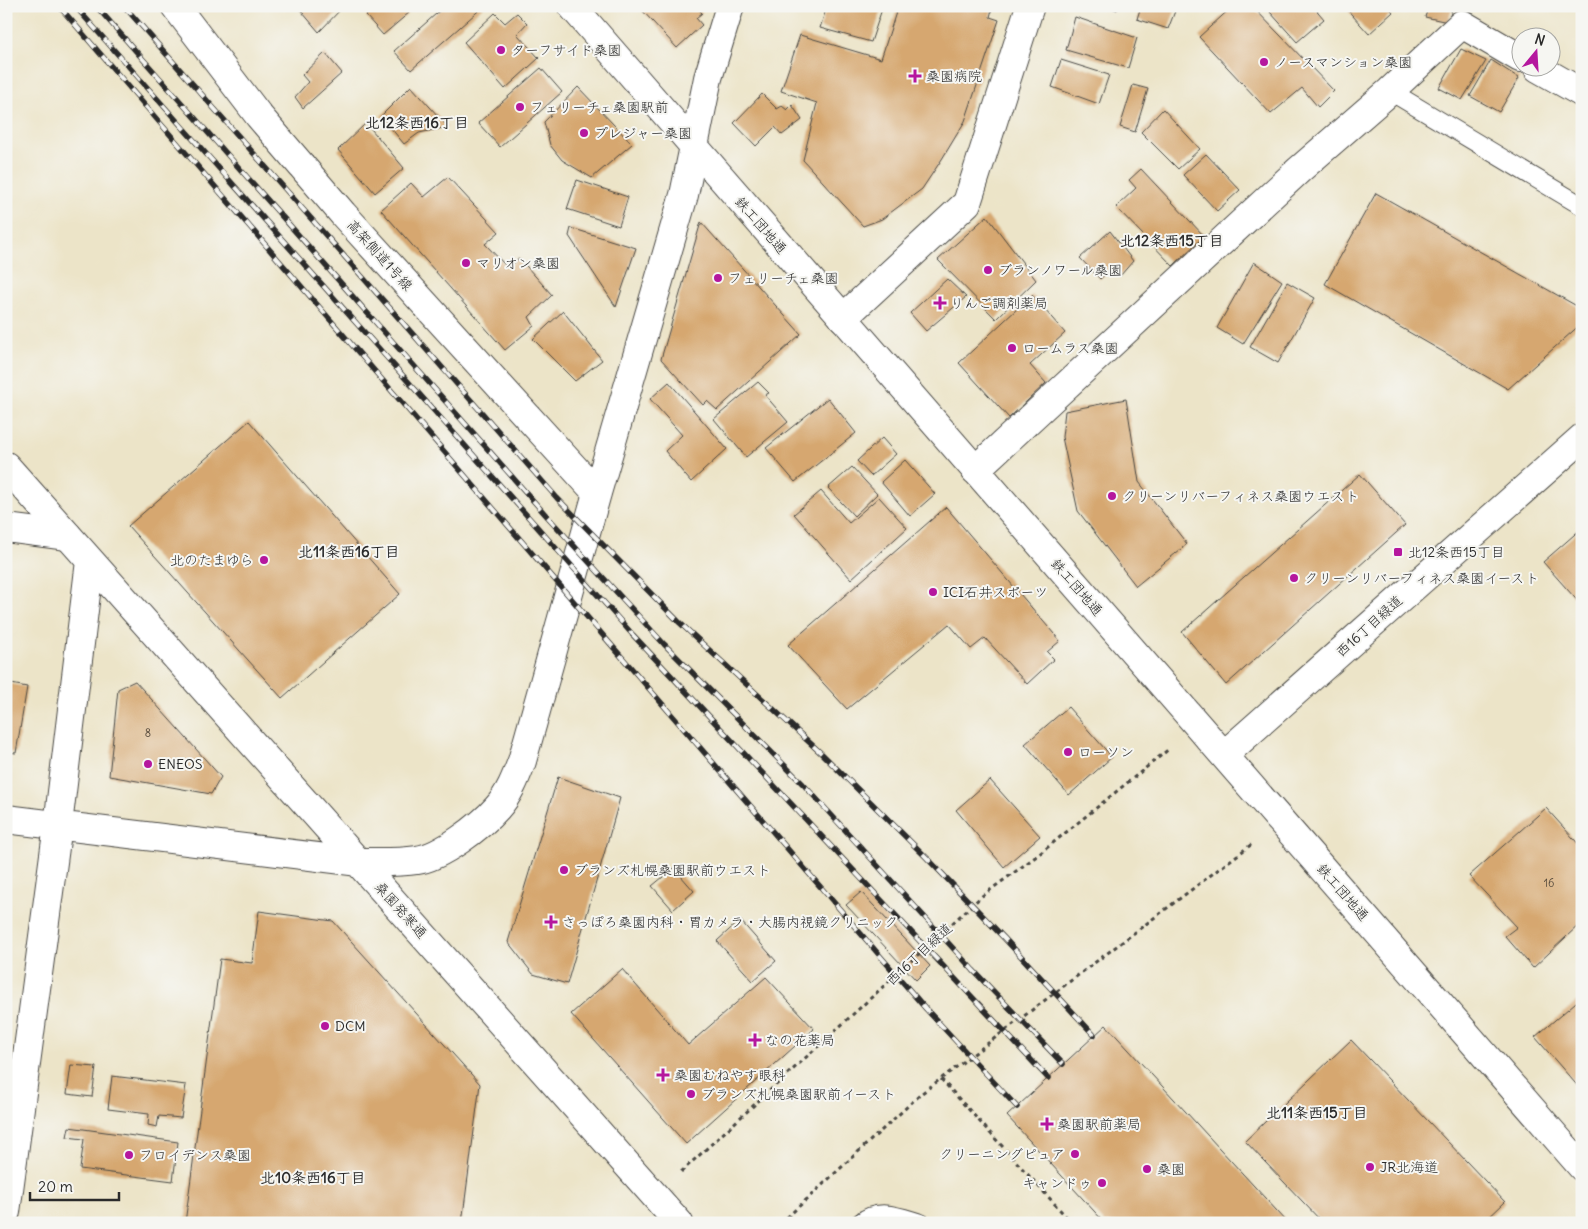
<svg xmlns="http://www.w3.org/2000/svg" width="1588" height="1229" font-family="Delius,'Klee One',sans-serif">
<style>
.building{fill:#d6a76f}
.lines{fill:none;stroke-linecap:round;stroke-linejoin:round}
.service-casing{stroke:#484743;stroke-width:20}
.minor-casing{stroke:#484743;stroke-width:30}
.tertiary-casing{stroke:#484743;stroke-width:30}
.path{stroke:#484743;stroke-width:3;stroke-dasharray:4 4;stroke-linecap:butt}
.service{stroke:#fff;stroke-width:18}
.minor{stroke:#fff;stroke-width:28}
.tertiary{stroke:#fff;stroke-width:28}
.rail-casing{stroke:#2b2b2b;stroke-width:5.5}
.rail{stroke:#f6f6f2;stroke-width:4;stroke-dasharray:11;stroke-linecap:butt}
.poi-dot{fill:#b5179e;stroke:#f6f6f2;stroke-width:2}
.labels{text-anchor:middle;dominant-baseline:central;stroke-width:4;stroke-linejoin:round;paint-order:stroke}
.number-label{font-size:11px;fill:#564a3c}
.poi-label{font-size:14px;fill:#2b2b2b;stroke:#f6f6f2;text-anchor:start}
.street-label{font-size:14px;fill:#2b2b2b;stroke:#f6f6f2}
.neighbourhood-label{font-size:15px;font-weight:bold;fill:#2b2b2b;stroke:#f6f6f2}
</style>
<rect width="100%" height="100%" fill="#f6f6f2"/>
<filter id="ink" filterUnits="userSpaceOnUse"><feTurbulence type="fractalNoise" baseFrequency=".02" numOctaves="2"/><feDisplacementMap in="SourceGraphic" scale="10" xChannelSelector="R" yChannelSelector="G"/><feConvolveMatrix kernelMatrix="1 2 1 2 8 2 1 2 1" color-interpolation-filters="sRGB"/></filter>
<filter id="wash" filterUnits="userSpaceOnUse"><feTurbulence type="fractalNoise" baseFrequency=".0096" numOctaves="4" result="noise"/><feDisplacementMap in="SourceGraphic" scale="20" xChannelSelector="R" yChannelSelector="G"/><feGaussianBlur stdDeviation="1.12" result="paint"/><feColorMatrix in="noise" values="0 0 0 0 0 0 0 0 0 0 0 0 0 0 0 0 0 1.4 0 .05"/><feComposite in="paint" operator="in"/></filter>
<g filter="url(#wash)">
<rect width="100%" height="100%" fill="#ece4c8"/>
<g id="blocks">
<!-- building -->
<path class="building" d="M297,6H344L319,32Z
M376,6H417L383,35L366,16Z
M445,6H484L411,70L394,51Z
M642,6H696L702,13L696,18L702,25L677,48L640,8Z
M827,6H883L871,42L820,28Z
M898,6H993L990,17L999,20L965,121L942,159L922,189L882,219L863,226L803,160L817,103L781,91L800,35L881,59Z
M1107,6H1119L1117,10Z
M1141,6H1177L1168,29L1137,19Z
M1233,6H1252L1334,91L1318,107L1302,88L1271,114L1199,37Z
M1276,6H1313L1324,19L1297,42L1270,12Z
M1344,6H1388L1393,12L1369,34Z
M1429,6H1453L1448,22L1425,17Z
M495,13L505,23L517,13L527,23L517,34L539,58L505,89L464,42Z
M1075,17L1137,38L1128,68L1066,50Z
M1461,49L1486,61L1462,100L1439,88Z
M325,53L342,73L303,108L295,97L308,82L302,75Z
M1061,60L1109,75L1099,104L1052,87Z
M1491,60L1519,78L1499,112L1470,96Z
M541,68L562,92L500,147L478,123Z
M1133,85L1148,89L1135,132L1120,127Z
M411,86L448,127L419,133L404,144L381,116Z
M578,87L632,144L592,178L562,160L550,145L544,122Z
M762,94L777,109L782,106L787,110L792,105L802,120L782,135L775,127L756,146L734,123Z
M1163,109L1200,149L1178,169L1141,132Z
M366,123L404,168L375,193L338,150Z
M1206,154L1240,190L1217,211L1183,175Z
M1141,169L1204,236L1173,266L1116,207L1136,188L1129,180Z
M448,177L499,232L485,244L508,268L519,258L552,295L529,317L534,326L505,350L381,210L411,183L424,197Z
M577,180L628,197L619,226L567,209Z
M1376,193L1582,309V323L1508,389L1325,284Z
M987,216L1036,280L996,319L938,260Z
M701,222L801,334L717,410L707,401L703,405L661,359Z
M571,228L636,248L616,307L569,236Z
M1110,231L1133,261L1120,276L1110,270L1100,279L1080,258Z
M1254,262L1282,281L1243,344L1217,328Z
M947,279L966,297L926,331L910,313Z
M1287,282L1315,298L1278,363L1250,347Z
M1032,295L1065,333L1030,365L1046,383L1009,418L959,363Z
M563,311L602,360L575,381L533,339Z
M669,382L727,449L691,482L665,451L682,435L650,399Z
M758,382L769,393L765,395L788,422L746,457L714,419Z
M828,398L856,433L795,482L766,448Z
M1126,399L1139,482L1187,544L1136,586L1078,511L1062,437L1065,411Z
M249,421L400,594L282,698L128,526Z
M882,438L896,454L871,476L857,461Z
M905,460L935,494L910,516L881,482Z
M852,467L877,494L854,516L828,488Z
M1360,474L1405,525L1226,685L1182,632Z
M821,491L849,523L879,497L907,528L851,579L794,514Z
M946,507L1060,641L1047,652L1054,659L1027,684L985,638L971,649L949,624L847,709L788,645Z
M1582,528V606L1543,562Z
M135,681L221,777L211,794L109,776L118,689Z
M6,683L27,687L16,753L6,752Z
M1068,707L1112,757L1069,795L1025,744Z
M558,777L620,798L567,984L533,974L508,942Z
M990,780L1040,836L1004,867L956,810Z
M1546,808L1582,848V922L1533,968L1505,936L1517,927L1469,876Z
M674,868L694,891L673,910L652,886Z
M861,892L930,966L916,980L846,905Z
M259,911L333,921L480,1084L462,1223H185L220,959L252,963Z
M740,920L776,961L753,981L717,941Z
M622,969L688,1045L766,977L814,1029L686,1144L571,1014Z
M1582,997V1091L1535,1037Z
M1106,1025L1288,1223H1105L1007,1116Z
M1351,1040L1505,1202L1483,1223H1323L1245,1141Z
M71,1065L96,1067L92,1097L67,1094Z
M112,1076L186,1085L181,1118L159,1116L157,1127L148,1125L149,1114L108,1109Z
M69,1127L178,1142L173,1181L80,1169L84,1139L67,1137Z"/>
</g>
</g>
<g filter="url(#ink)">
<use href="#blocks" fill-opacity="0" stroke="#484743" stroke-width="1"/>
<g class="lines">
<!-- service casing -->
<g class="service-casing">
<path id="service" d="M1390,91L1582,206
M860,1223C878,1207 900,1217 921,1223"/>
</g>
<!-- minor casing -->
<g class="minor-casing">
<path id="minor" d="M175,6L259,116L343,214L597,493
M1538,68L1582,93
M843,318L967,203L1030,6
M975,470L1299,170L1390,91L1462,24L1520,58
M6,528L68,536
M359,862C378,862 398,863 417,860C441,857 481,826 497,808C509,795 516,777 522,761L597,493L684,195L708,78L730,6"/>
</g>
<!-- tertiary casing -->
<g class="tertiary-casing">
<path id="tertiary" d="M572,6L1582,1167
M6,466L679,1223
M1224,755L1582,438
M6,819L359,862
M6,1212L58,825L90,561"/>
</g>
<!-- path -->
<path class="path" d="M941,1079L1072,1223
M681,1172L982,896L1038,855L1169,749
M781,1223L922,1093L1252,844"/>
<!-- service -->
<use href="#service" class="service"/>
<!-- minor -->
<use href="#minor" class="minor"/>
<!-- tertiary -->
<use href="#tertiary" class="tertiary"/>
<!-- rail casing -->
<g class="rail-casing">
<path id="rail" d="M59,6L926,1009L1017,1107
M75,6L633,635L1048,1078
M96,6L545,514L664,644L803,784L973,970L1063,1064
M124,6L557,498L680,623L822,754L927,858L1005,939L1094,1035"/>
</g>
<!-- rail -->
<use href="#rail" class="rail"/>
</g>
</g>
<!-- markers -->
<g class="poi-dot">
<circle cx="501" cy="50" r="5"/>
<circle cx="1264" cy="62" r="5"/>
<path d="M912.5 68.5h5v5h5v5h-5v5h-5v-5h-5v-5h5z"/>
<circle cx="520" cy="107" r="5"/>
<circle cx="584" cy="133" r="5"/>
<circle cx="466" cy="263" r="5"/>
<circle cx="988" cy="270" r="5"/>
<circle cx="718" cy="278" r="5"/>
<path d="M937.5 295.5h5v5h5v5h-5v5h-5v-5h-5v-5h5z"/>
<circle cx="1012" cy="348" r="5"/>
<circle cx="1112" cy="496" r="5"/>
<rect x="1393" y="547" width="10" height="10" rx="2.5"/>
<circle cx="264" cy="560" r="5"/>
<circle cx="1294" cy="578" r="5"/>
<circle cx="933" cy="592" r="5"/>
<circle cx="1068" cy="752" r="5"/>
<circle cx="148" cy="764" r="5"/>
<circle cx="564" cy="870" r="5"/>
<path d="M548.5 914.5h5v5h5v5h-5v5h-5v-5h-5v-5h5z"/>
<circle cx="325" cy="1026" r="5"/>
<path d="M752.5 1032.5h5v5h5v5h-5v5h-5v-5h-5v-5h5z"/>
<path d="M660.5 1067.5h5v5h5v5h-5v5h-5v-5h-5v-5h5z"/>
<circle cx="691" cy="1094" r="5"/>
<path d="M1044.5 1116.5h5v5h5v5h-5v5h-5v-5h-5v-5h5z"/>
<circle cx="1075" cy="1154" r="5"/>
<circle cx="129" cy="1155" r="5"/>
<circle cx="1370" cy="1167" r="5"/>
<circle cx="1147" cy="1169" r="5"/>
<circle cx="1102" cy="1183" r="5"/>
</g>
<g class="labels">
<!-- number labels -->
<g class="number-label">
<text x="148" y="733">8</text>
<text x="1549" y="883">16</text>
</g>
<!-- poi labels -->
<g class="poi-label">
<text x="511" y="50">ターフサイド桑園</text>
<text x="1274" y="62">ノースマンション桑園</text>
<text x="926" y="76">桑園病院</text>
<text x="530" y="107">フェリーチェ桑園駅前</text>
<text x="594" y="133">プレジャー桑園</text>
<text x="476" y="263">マリオン桑園</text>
<text x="998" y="270">ブランノワール桑園</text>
<text x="728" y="278">フェリーチェ桑園</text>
<text x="950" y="303">りんご調剤薬局</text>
<text x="1022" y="348">ロームラス桑園</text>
<text x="1122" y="496">クリーンリバーフィネス桑園ウエスト</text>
<text x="1408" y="552">北12条西15丁目</text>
<text x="254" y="560" text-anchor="end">北のたまゆら</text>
<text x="1304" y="578">クリーンリバーフィネス桑園イースト</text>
<text x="943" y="592">ICI石井スポーツ</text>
<text x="1078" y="752">ローソン</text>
<text x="158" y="764">ENEOS</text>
<text x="574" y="870">ブランズ札幌桑園駅前ウエスト</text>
<text x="562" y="922">さっぽろ桑園内科・胃カメラ・大腸内視鏡クリニック</text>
<text x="335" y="1026">DCM</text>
<text x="765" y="1040">なの花薬局</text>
<text x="674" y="1075">桑園むねやす眼科</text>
<text x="701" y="1094">ブランズ札幌桑園駅前イースト</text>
<text x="1057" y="1124">桑園駅前薬局</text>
<text x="1065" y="1154" text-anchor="end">クリーニングピュア</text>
<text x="139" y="1155">フロイデンス桑園</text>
<text x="1380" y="1167">JR北海道</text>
<text x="1157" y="1169">桑園</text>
<text x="1092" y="1183" text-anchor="end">キャンドゥ</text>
</g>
<!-- street labels -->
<g class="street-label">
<text transform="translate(761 225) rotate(49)">鉄工団地通</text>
<text transform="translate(380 255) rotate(48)">高架側道1号線</text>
<text transform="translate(1077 587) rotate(49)">鉄工団地通</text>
<text transform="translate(1369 626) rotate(-42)">西16丁目緑道</text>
<text transform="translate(1343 892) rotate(49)">鉄工団地通</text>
<text transform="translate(401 910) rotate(48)">桑園発寒通</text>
<text transform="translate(919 954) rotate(-43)">西16丁目緑道</text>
</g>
<!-- neighbourhood labels -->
<g class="neighbourhood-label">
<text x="417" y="122">北12条西16丁目</text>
<text x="1172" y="240">北12条西15丁目</text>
<text x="349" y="551">北11条西16丁目</text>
<text x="1317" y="1112">北11条西15丁目</text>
<text x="313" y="1177">北10条西16丁目</text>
</g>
</g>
<!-- margin -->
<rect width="1588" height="1229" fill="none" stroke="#f6f6f2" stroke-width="25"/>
<!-- north arrow -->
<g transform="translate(1536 52) rotate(18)"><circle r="24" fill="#f6f6f2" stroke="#a5a5a2"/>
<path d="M0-4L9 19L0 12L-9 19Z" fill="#b5179e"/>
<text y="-8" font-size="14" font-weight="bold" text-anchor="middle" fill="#2b2b2b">N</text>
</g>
<!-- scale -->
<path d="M30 1192v8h89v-8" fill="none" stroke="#2b2b2b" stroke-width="2.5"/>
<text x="38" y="1192" font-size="15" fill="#2b2b2b" stroke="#f6f6f2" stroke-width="4" paint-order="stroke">20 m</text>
</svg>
